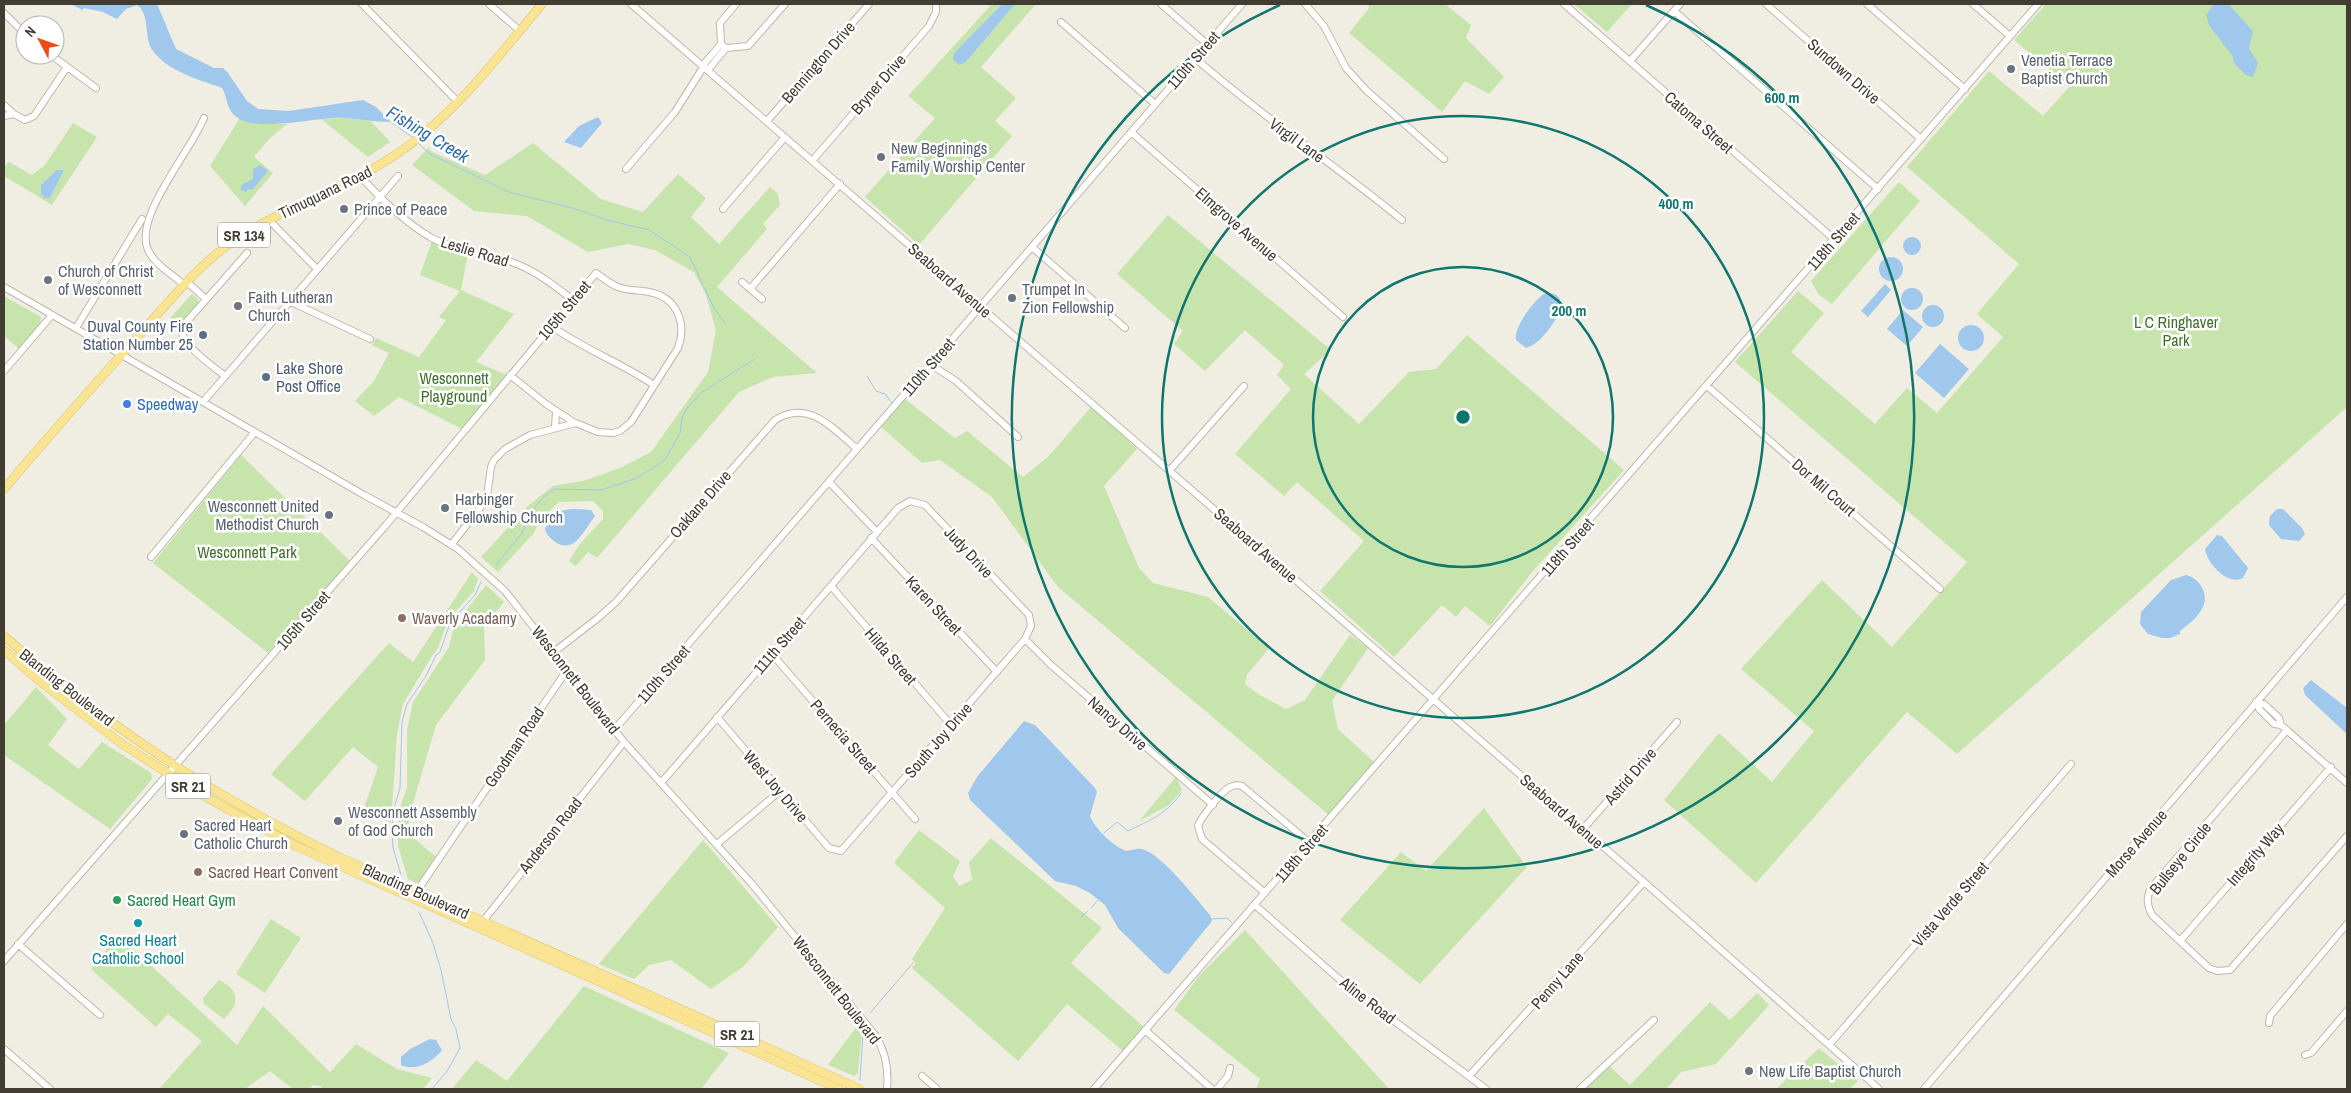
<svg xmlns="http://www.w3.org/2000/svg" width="2351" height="1093" font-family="'Archivo Narrow',sans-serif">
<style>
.green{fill:#c7e4ac}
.water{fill:#a0c7ec}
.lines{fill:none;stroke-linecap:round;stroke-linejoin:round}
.stream{stroke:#a0c7ec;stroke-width:1}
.minor-casing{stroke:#beb8a9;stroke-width:8}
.major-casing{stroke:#ddc264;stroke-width:9}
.minor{stroke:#fff;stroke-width:6}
.major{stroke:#f9e493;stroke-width:8}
.ring{fill:none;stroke:#0f766e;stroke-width:2.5}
.worship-dot{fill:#6b7280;stroke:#fff;stroke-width:2}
.service-dot{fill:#5c6f8a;stroke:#fff;stroke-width:2}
.shop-dot{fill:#3f7fe0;stroke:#fff;stroke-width:2}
.education-dot{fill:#8d6e63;stroke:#fff;stroke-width:2}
.leisure-dot{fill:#2e9e5b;stroke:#fff;stroke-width:2}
.culture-dot{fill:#0f9aa8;stroke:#fff;stroke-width:2}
.labels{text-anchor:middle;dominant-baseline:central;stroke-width:5;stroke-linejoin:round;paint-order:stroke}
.shield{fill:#fff;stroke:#7b7770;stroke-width:1}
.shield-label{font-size:15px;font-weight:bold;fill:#423d33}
.street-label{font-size:16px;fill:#423d33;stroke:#fff}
.worship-label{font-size:16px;fill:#5b616d;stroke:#fff;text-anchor:start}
.park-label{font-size:16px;fill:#3f702a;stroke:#fff}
.service-label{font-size:16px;fill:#4e5e75;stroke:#fff;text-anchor:end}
.shop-label{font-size:16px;fill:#366cbe;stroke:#fff;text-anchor:start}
.education-label{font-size:16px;fill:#785e54;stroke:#fff;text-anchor:start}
.leisure-label{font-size:16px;fill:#27864d;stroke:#fff;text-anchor:start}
.culture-label{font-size:16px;fill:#0d838f;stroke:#fff}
.water-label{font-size:18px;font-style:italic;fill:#326da8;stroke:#fff}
.centre{fill:#0f766e;stroke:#fff;stroke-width:2.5}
.ring-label{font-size:15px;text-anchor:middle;font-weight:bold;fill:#0f766e;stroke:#fff;stroke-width:5;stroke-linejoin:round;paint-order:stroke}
</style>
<rect width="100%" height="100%" fill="#f0ede3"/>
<!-- green -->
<path class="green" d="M992,4H1002L954,53L966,62L1015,4H1036L981,67L1016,98L995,121L1012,136L919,245L865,197L935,118L908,96Z
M1368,4H1445L1471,25L1466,38L1504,77L1489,94L1465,81L1442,112L1349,33L1369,8Z
M1574,4H1632L1607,32Z
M2046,4H2347V407L1957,754L1907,712L1756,883L1664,800L1719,733L1772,782L1814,731L1741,669L1822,580L1892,647L1967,562L1735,362L1798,291L1824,313L1791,352L1875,424L1907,388L1937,413L2003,337L1977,314L2019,264L1907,167L1989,71L2043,116L2069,87L2014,40Z
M240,118L260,124H287L268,140L254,157L273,173L245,206L210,166Z
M345,118L371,121L390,142L368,157L321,119Z
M73,123L97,137L52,205L4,176V167L9,162L32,175L45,165Z
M533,143L601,199L643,212L678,174L706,198L691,217L719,244L770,187L778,194L780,205L763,224L767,229L717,287L817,373L773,377L739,392L597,558L588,552L576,566L569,561L580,544L603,519V511L593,501L559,502L539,521L534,533L498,572L481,557L529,505L553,486L583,481L620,468L651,452L708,372L716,330L706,295L694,272L655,250L628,244L588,252L527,216L474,211L412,165L428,148L432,152L485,175Z
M1899,182L1920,201L1832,304L1819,295L1811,281Z
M1168,215L1331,350L1304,374L1359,424L1409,372L1436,369L1467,335L1624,470L1532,572L1490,626L1465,606L1456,617L1442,605L1394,657L1320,591L1364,541L1297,482L1284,496L1235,454L1291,389L1277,375L1284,365L1245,330L1205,371L1174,344L1183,331L1117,274Z
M432,241L468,253L461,290L514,314L476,362L507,375L462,429L399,397L374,416L355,401L374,381L389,353L372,345L376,338L419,357L446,320L439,317L460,291L420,275Z
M192,294L198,299V304L179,326L170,318Z
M4,296L41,317L40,324L19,349L4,336Z
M905,399L955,438L967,431L1023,477L1048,457L1092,406L1137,449L1104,486L1139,568L1153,583L1208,597L1269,648L1247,675L1245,684L1258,694L1286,709L1305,700L1350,635L1368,648L1332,701L1338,729L1375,763L1330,816L1058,587L992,497L940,460L922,463L880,426Z
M241,455L350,561L268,653L153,563Z
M472,572L478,579L474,591L448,620L438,648L432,656L403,704L397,734L391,823L364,808L378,767L353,747L305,801L271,774L389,643L413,662Z
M486,585L504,602L484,626L485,660L436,725L409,817L408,833L436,857L420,881L416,883L408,879L398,846V814L407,787V730L413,702L449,647L454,626Z
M36,687L67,719L48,745L79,769L102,742L151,773L152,779L110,829L4,755V725Z
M1176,777L1182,790L1169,805L1139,821Z
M1484,808L1527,867L1420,984L1340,920L1401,852L1426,871Z
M919,830L960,861L953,876L959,886L972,880L969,862L991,838L1102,928L1071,963L1144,1027L1123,1051L1067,1004L1018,1061L912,968L916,963L912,959L945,908L894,863Z
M703,840L778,927L743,967L711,989L671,960L649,965L634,979L599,964Z
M271,919L301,938L265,993L236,974Z
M1245,930L1389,1089H1256L1260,1079L1174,1010L1199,976Z
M118,935L237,1045L263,1006L330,1072L356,1044L397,1069L432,1078L423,1089H322L321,1086L313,1085L309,1089H293L270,1071L245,1089H159L202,1041L168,1014L156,1027L91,969Z
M219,980C240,990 240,1004 224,1019L204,1004L203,998Z
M584,986L729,1053L701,1089H452L476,1060L507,1081Z
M1757,993L1769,1005L1716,1064L1681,1072L1666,1089H1584L1608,1065L1630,1085L1710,1002L1730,1020Z
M857,1026L862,1031L858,1073L854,1076L828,1065Z
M1819,1048L1858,1081L1850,1089H1776Z"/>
<!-- water -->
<path class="water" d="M71,4H157L176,49L214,68H223L228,73L247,101L258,109L289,111L363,100L376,107L391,122C375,122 360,119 344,118C318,116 254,135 234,115C226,108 227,95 222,88C198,79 169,72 153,51C143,38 151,15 137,5L126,9L117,19L103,12L84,8L82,10Z
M1002,4H1015L966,62L959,65L953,59L954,53Z
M2214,4H2228L2253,31L2249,49L2258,63L2253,77L2246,75L2234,63L2232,55L2210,27L2206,15Z
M598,117L602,123L581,148L564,142L579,126Z
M260,165L268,171L252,190L248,189L246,192L240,189L243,184L253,179V169Z
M57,170H64L50,198H45L41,194V185Z
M1903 246a9 9 0 1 1 18 0a9 9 0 1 1-18 0Z
M1879 269a12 12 0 1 1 24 0a12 12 0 1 1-24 0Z
M1885,284L1891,290L1868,317L1861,311Z
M1901 299a11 11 0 1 1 22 0a11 11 0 1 1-22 0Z
M1546,293C1580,291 1546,343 1526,348L1516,340C1513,328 1535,298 1546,293Z
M1922 316a11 11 0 1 1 22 0a11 11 0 1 1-22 0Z
M1903,310L1923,327L1907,346L1887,329Z
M1958 338a13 13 0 1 1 26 0a13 13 0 1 1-26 0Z
M1940,344L1969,369L1944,398L1915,373Z
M577,509L591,510L595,516C584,530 574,556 554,541C550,538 546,534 545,529C555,514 558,509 577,509Z
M2277,509H2283L2302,528L2305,534L2299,541L2281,539L2269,525L2270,516Z
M2217,535L2222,536L2248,568L2243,578C2227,586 2207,563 2205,549Z
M2186,575C2202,579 2211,598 2200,612C2195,620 2187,625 2180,631V634L2170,638H2162L2148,634L2140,624L2141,612L2171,580Z
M2311,680L2347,708V734L2305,695L2303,688Z
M1024,721L1035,725L1095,788L1097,792L1090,816C1096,830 1112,845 1126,851C1131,851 1137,848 1142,849C1163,855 1195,898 1210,915L1212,921L1169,974L1164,973L1118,928L1105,905L1090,893L1076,886L1055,881L970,800L968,793L977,777Z
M430,1039L436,1040L442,1050C433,1062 415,1072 401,1065V1057L410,1049Z"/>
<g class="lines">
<!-- stream -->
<path class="stream" d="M391,122L412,137
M418,143L430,154L509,192L569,207L607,220L649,230L690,257L714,308L726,325
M867,376L876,391L885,394L892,403
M496,565L522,533L532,511L543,498L554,489L601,490L637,478L665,460L680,433L682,418L687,408L702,392L755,359
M1104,833L1117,822L1128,831C1150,820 1167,814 1181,793
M401,875L393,848L392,832L393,812L400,788L402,722L407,704L426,676L436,655L440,652L450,623L475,595L481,582
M1091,908L1098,900
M419,912L433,943L441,970L451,1019L456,1029L460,1048L447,1071L432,1089
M1081,917L1088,911
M1211,919L1227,918L1232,923
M870,1013L913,963
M860,1080L863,1033"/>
<!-- minor casing -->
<g class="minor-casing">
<path id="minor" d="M362,4L458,102
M489,4L520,31
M631,4L1644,882L1879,1089
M1161,4L1207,44
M1305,4L1324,26L1346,68L1366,90L1444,159
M1564,4L1834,239
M1766,4L1921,139
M1867,4L1965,89
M1973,4L2010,36
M1674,11L1878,189
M4,13L25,34
M1061,22L1155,104
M721,44L726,48L748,46L785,4
M51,55L96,88
M1195,58C1261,116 1334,164 1402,220
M1630,61L1680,4
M703,65L721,44L720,23L736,4
M708,70L726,48
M4,105L14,114
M4,116L14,114L25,120L34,116L67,67
M767,121L869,4
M1131,132L1343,317
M812,161L929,26L936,12V4
M626,169L675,112L704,66
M360,176C380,198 403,221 430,237C456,251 487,253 514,263C536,271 555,286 573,300
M723,209L785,137
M269,220L317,269
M1032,247L1125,328
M187,282L206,299
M742,282L762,299
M184,285C172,274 155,265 148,250C133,217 191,151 204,118
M4,287L364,495L423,527L458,549L505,591L624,742L752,884L875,1035C886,1052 889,1069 887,1089
M750,289L840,184
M289,301L370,339
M551,326C584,349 621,363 654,385
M76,328L142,219
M930,364L956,381L1018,437
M4,371L52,315
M510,375L546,404L575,423
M225,376C213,366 181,345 181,328L247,253
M1707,386L1940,589
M203,402L398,176
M555,427L556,412
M1170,470L1244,386
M829,482L877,532
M871,538L997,672
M151,557L255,432
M831,586L951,725
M1025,639L1051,665L1213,805
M554,652L598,618L616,602L775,420C808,399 833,428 857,449
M772,654L915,819
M2256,702L2264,704L2279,718L2281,725L2347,783
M2259,705V709L2274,724L2281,725
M614,730L1242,4
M2287,730L2151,888C2146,898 2147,905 2152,915L2209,968L2217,971L2230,970L2347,836
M661,783L898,508L910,501L925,505L1029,615L1031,626L1025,639L841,851L829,848L717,717
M1583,829L1677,722
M717,844L780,791
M1265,893L1202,839L1198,826C1201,817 1222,791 1230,787C1234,785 1238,785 1242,786L1310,843
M415,894L567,670
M1255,905L1347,986L1486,1089
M481,924L624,742
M2180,941L2331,767
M18,944L100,1015
M4,961L386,525L596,273C603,278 610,284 618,287C628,291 639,290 649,292C677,297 687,323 678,348L631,422L620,431L613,433L598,432L576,423L530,435L505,449L494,460L491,467L487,496L483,504L451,545
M2269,1023L2270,1016L2347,924
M1145,1030L1212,1089
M1829,1045L2071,764
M4,1049L50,1089
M2305,1055L2311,1053L2347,1011
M922,1076L937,1089
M1469,1076L1644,882
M1094,1089L2038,4
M1217,1089L1228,1076L1230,1068
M1580,1089L1654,1020
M1924,1089L2347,597"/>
</g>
<!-- major casing -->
<g class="major-casing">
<path id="major" d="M4,489C49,436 95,384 141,333C166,305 190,275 220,251C271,211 335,194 389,159C451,120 496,59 542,4
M4,636C109,728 213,796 339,857L860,1089
M4,650L38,680L125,746L204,796L296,846L839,1089"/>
</g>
<!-- minor -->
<use href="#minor" class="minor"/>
<!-- major -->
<use href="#major" class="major"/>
</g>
<!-- distance rings -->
<g class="ring">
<circle cx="1463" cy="417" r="150"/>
<circle cx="1463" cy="417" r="301"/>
<path d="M1646 5A451 451 0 1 1 1280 5"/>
</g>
<!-- markers -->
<g class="worship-dot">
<circle cx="2011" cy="69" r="5"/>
<circle cx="881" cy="157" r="5"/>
<circle cx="344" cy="209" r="5"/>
<circle cx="48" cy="280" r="5"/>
<circle cx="1012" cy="298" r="5"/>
<circle cx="238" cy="306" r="5"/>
<circle cx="445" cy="508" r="5"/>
<circle cx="329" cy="515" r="5"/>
<circle cx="338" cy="821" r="5"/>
<circle cx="184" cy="834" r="5"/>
<circle cx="1749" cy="1071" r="5"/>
</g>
<g class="service-dot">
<circle cx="203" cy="335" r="5"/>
<circle cx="266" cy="377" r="5"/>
</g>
<circle class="shop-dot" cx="127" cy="404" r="5"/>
<g class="education-dot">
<circle cx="402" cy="618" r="5"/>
<circle cx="198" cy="872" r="5"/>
</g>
<circle class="leisure-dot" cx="117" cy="900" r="5"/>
<circle class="culture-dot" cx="138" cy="923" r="5"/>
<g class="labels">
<!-- shield labels -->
<g class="shield">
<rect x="218" y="222.5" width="52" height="25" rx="4"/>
<rect x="165.5" y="773.5" width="45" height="25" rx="4"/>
<rect x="714.5" y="1021.5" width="45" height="25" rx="4"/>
</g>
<g class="shield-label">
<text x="244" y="235">SR 134</text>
<text x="188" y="786">SR 21</text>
<text x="737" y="1034">SR 21</text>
</g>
<!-- street labels -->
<g class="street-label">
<text transform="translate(1193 60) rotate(-49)">110th Street</text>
<text transform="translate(818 62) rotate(-49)">Bennington Drive</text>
<text transform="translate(1844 71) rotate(41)">Sundown Drive</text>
<text transform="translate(878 84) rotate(-49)">Bryner Drive</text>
<text transform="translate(1699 122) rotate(41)">Catoma Street</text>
<text transform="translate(1297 140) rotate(36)">Virgil Lane</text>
<text transform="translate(325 192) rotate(-26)">Timuquana Road</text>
<text transform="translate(1237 224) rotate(41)">Elmgrove Avenue</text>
<text transform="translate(1833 241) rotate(-49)">118th Street</text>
<text transform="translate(475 251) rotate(17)">Leslie Road</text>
<text transform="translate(950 280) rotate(41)">Seaboard Avenue</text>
<text transform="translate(564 310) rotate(-50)">105th Street</text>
<text transform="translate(928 367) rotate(-49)">110th Street</text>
<text transform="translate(1824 487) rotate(41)">Dor Mil Court</text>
<text transform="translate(700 504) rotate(-49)">Oaklane Drive</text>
<text transform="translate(1256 545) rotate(41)">Seaboard Avenue</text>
<text transform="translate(1567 547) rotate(-49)">118th Street</text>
<text transform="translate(969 552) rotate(47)">Judy Drive</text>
<text transform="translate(934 605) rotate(47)">Karen Street</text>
<text transform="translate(303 620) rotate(-49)">105th Street</text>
<text transform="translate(779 645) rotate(-49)">111th Street</text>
<text transform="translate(891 656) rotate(49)">Hilda Street</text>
<text transform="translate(663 674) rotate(-49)">110th Street</text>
<text transform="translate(576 680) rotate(52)">Wesconnett Boulevard</text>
<text transform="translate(67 687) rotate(38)">Blanding Boulevard</text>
<text transform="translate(1118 723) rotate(41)">Nancy Drive</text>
<text transform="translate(844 736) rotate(49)">Pernecia Street</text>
<text transform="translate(938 740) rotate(-49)">South Joy Drive</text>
<text transform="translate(514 747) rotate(-56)">Goodman Road</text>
<text transform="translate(1630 776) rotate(-49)">Astrid Drive</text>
<text transform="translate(776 786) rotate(49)">West Joy Drive</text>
<text transform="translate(1562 811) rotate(41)">Seaboard Avenue</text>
<text transform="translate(550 835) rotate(-52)">Anderson Road</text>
<text transform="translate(2136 843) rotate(-49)">Morse Avenue</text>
<text transform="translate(1301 853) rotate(-49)">118th Street</text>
<text transform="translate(2255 854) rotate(-49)">Integrity Way</text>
<text transform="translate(2180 858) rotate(-51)">Bullseye Circle</text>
<text transform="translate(416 891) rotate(24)">Blanding Boulevard</text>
<text transform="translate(1950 904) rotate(-49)">Vista Verde Street</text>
<text transform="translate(1557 980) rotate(-49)">Penny Lane</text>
<text transform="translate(837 990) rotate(52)">Wesconnett Boulevard</text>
<text transform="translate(1368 1000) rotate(38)">Aline Road</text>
</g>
<!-- worship labels -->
<g class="worship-label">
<text x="2021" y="60">Venetia Terrace<tspan x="2021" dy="18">Baptist Church</tspan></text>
<text x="891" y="148">New Beginnings<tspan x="891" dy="18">Family Worship Center</tspan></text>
<text x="354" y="209">Prince of Peace</text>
<text x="58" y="271">Church of Christ<tspan x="58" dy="18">of Wesconnett</tspan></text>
<text x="1022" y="289">Trumpet In<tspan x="1022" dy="18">Zion Fellowship</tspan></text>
<text x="248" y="297">Faith Lutheran<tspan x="248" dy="18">Church</tspan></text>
<text x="455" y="499">Harbinger<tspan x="455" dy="18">Fellowship Church</tspan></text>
<text x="319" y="506" text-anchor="end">Wesconnett United<tspan x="319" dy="18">Methodist Church</tspan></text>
<text x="348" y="812">Wesconnett Assembly<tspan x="348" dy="18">of God Church</tspan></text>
<text x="194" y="825">Sacred Heart<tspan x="194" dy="18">Catholic Church</tspan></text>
<text x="1759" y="1071">New Life Baptist Church</text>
</g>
<!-- park labels -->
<g class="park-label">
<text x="2176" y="322">L C Ringhaver<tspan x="2176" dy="18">Park</tspan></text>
<text x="454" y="378">Wesconnett<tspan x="454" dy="18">Playground</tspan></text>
<text x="247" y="552">Wesconnett Park</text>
</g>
<!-- service labels -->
<g class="service-label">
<text x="193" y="326">Duval County Fire<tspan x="193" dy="18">Station Number 25</tspan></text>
<text x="276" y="368" text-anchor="start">Lake Shore<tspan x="276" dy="18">Post Office</tspan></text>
</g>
<!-- shop labels -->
<g class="shop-label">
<text x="137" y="404">Speedway</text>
</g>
<!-- education labels -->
<g class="education-label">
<text x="412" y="618">Waverly Acadamy</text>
<text x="208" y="872">Sacred Heart Convent</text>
</g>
<!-- leisure labels -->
<g class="leisure-label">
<text x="127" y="900">Sacred Heart Gym</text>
</g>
<!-- culture labels -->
<g class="culture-label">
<text x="138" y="940">Sacred Heart<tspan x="138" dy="18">Catholic School</tspan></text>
</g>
<!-- water labels -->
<g class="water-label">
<text transform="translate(428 134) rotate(31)">Fishing Creek</text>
</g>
</g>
<circle cx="1463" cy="417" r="8" class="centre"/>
<g class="ring-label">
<text x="1782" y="103">600 m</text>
<text x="1676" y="209">400 m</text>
<text x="1569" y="316">200 m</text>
</g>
<!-- border -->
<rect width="2351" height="1093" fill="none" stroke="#423d33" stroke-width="10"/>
<!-- north arrow -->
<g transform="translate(40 40) rotate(311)"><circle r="24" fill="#ffffff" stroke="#b3b1ad"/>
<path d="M0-4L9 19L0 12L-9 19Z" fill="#f04a1a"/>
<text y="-8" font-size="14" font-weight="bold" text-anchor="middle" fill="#423d33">N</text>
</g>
</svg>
